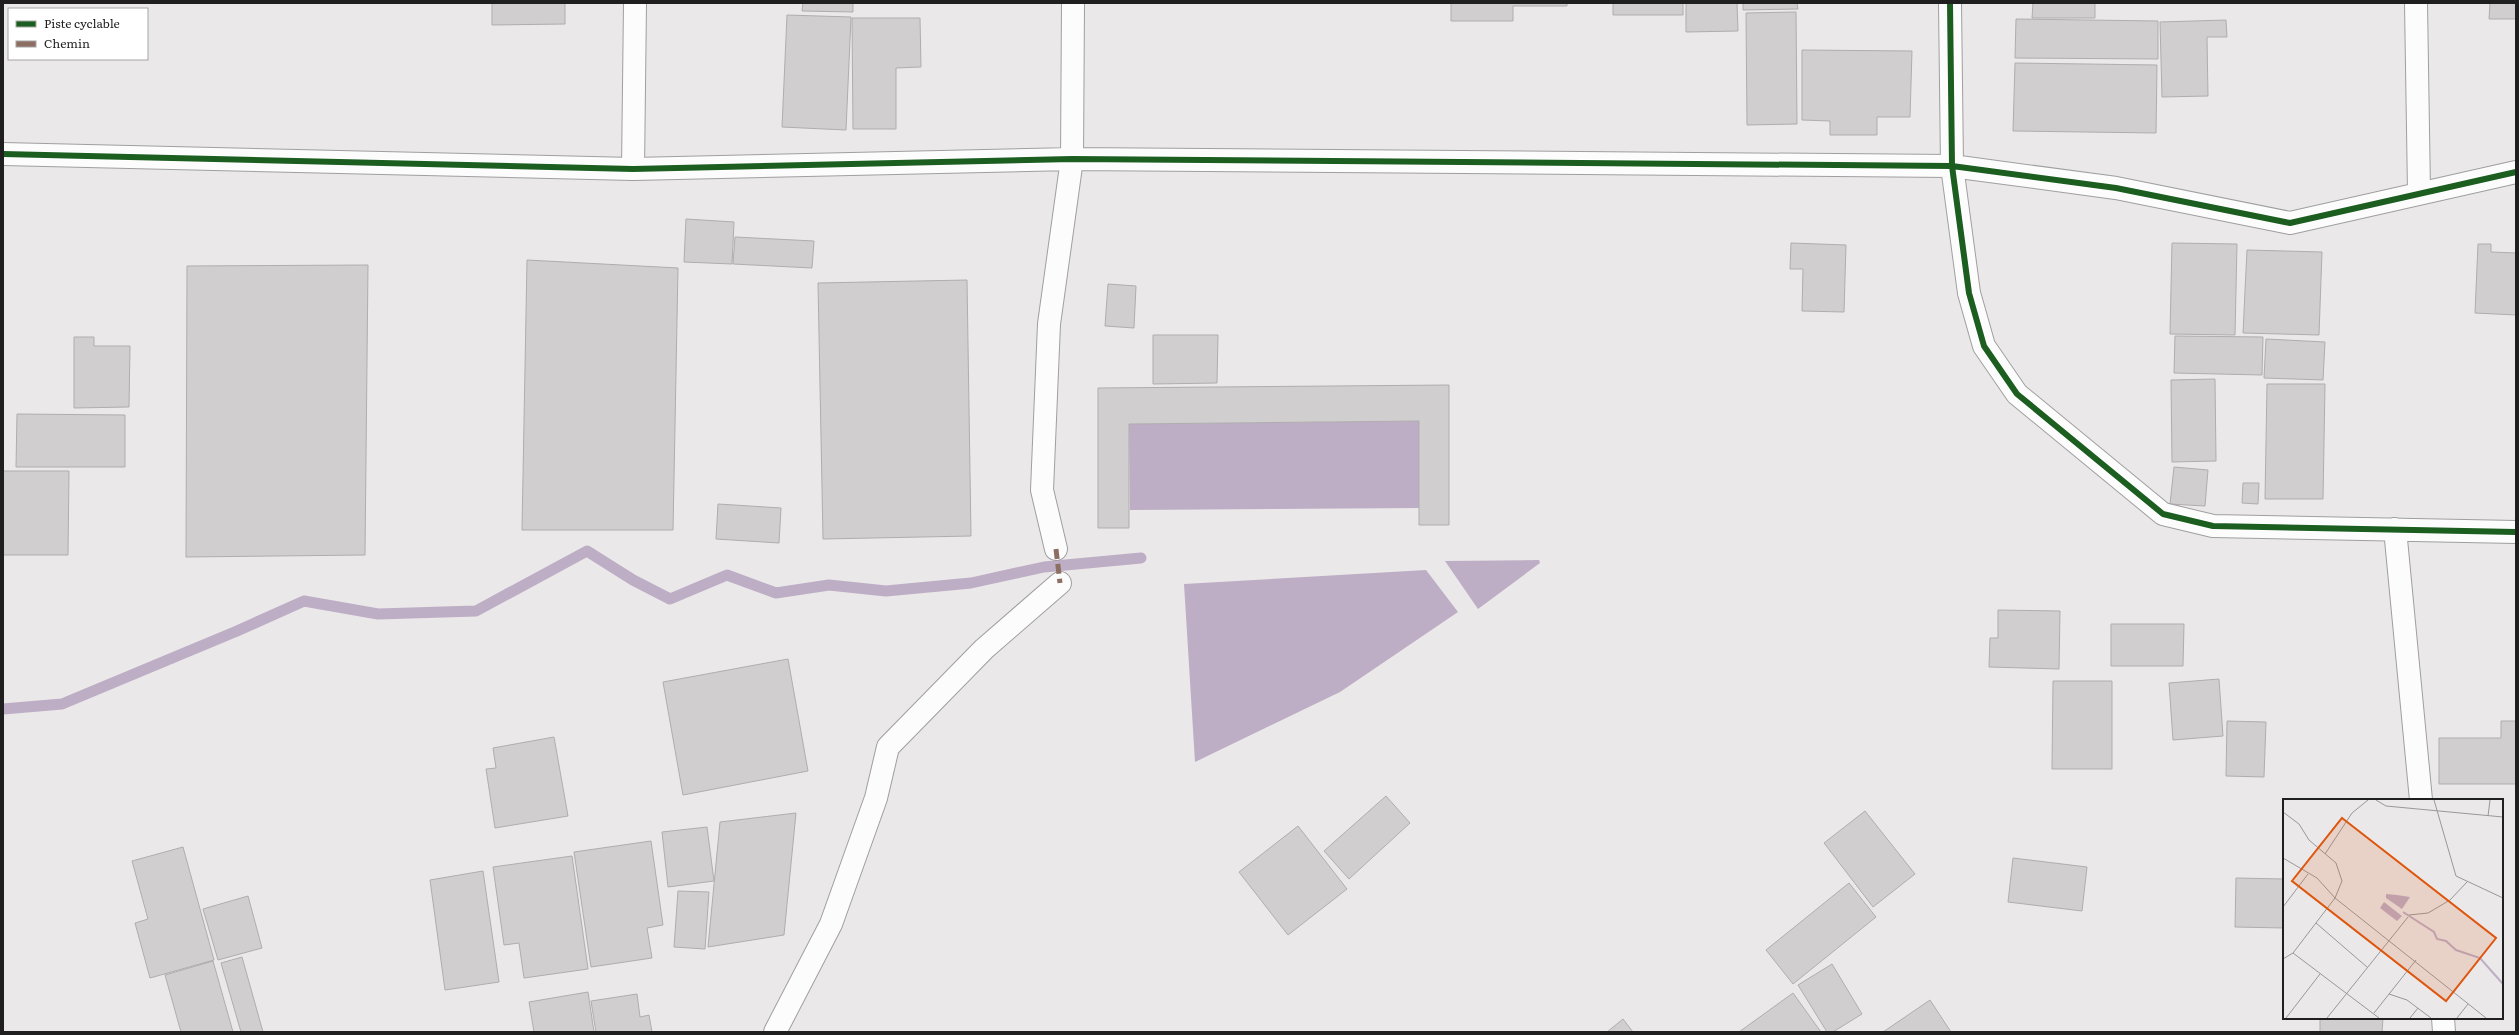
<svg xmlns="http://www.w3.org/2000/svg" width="2519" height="1035" font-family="Literata,serif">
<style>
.water{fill:#bdadc5}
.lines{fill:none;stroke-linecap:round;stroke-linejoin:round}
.stream{stroke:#bdadc5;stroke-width:11}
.building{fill:#d0cecf;stroke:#afadae}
.minor-casing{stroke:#a09fa0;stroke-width:24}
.minor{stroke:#fcfcfc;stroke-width:22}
.quiet{stroke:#8d6e63;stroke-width:5;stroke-dasharray:10 5;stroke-linecap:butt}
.cycleway-casing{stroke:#fff;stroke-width:8}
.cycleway{stroke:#1b5e20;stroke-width:6}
.inset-river{fill:none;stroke:#bdadc5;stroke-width:2}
.inset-road{fill:none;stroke:#999898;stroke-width:1}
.view{fill:#de560d;fill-opacity:0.15;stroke:#de560d;stroke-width:2}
.inset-edge{fill:none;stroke:#201f1f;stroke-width:2}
</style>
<rect width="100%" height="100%" fill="#eae8e9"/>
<!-- water -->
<path class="water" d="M1419,421V508L1130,510L1129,424Z
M1539,560L1540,563L1478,609L1445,561Z
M1426,570L1458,612L1340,692L1195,762L1184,584Z"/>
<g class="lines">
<!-- stream -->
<path class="stream" d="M3,709L62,704L237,631L304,601L378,614L476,611L587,551L633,580L670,599L727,575L776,593L829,585L886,591L971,583L1044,567L1141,558"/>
</g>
<!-- building -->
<path class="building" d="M492,3H565V24L492,25Z
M803,3H853V12L802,11Z
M1451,3H1567V6H1513V21H1451Z
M1613,3H1683V15H1613Z
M1686,3H1737L1738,31L1686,32Z
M1743,3H1797L1798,9L1743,10Z
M2033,3H2095V18H2032Z
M2490,3H2516V19H2489Z
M1796,12L1797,124L1747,125L1746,13Z
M787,15L851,17L846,130L782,127Z
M852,18H920L921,67L896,68V129H853Z
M2016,19L2158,21V59L2015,58Z
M2226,20L2227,37H2207L2208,96L2162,97L2160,22Z
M1802,50L1912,51L1910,117H1877V135H1830V121L1802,120Z
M2015,63L2157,65L2156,133L2013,131Z
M686,219L734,222L732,264L684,262Z
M735,237L814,241L812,268L733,264Z
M1791,243L1846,245L1844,312L1802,311L1803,269H1790Z
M2172,243L2237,244L2235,335L2170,334Z
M2478,244H2491V252L2516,253V315L2475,313Z
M2247,250L2322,252L2319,335L2243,333Z
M527,260L678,268L673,530H522Z
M368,265L365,555L186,557L187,266Z
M967,280L971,536L823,539L818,283Z
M1108,284L1136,286L1134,328L1105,326Z
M1153,335H1218L1217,383L1153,384Z
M2175,336L2263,337L2262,375L2174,373Z
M74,337H94V346H130L129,407L74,408Z
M2266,339L2325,342L2323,380L2264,378Z
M2215,379L2216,461L2172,462L2171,380Z
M2267,384H2325L2323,499H2265Z
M1449,385V525H1419V421L1129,424V528H1098V388Z
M17,414L125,415V467H16Z
M2174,467L2208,470L2205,506L2170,504Z
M3,471H69L68,555H3Z
M2243,483H2259L2258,504L2242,503Z
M718,504L781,508L779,543L716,539Z
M1998,610L2060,611L2059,669L1989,667L1990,638H1998Z
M2111,624H2184L2183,666H2111Z
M788,659L808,771L683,795L663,682Z
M2219,679L2223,736L2173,740L2169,683Z
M2053,681H2112V769H2052Z
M2227,721L2266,722L2264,777L2226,776Z
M2501,721H2516V784H2439V738H2501Z
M554,737L568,816L495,828L486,769L496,768L493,748Z
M1386,796L1410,823L1349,879L1324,851Z
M1865,811L1915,874L1873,907L1824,843Z
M796,813L784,935L708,947L720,822Z
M1298,826L1347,889L1288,935L1239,872Z
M707,827L714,881L668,887L662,832Z
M651,841L663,925L647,928L652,958L591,967L574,852Z
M183,847L214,960L150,978L135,923L148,919L132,861Z
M572,856L588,969L524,978L519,943L504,945L493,867Z
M2013,858L2087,867L2082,911L2008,902Z
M483,871L499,982L445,990L430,880Z
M2236,878L2284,879V928L2235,927Z
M1849,883L1876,917L1793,984L1766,950Z
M678,891L709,892L705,949L674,947Z
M248,896L262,948L218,960L203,909Z
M242,957L263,1032H241L221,963Z
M213,961L233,1032H181L165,975Z
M1832,964L1862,1014L1833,1032H1827L1798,985Z
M588,992L594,1032H534L529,1002Z
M1793,993L1821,1032H1739Z
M637,994L640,1017L649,1015L652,1032H596L591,1001Z
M1930,1000L1951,1032H1883Z
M2320,1018H2383L2382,1032H2320Z
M1623,1019L1633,1032H1607Z"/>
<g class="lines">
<!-- minor casing -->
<g class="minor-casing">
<path id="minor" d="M1950,3L1952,166L1969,293L1984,346L2017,394L2163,514L2213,526L2516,532
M2416,3L2419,192
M3,154L633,169L1072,159L1952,166L2116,188L2290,223L2516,172
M633,169L635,3
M2395,529L2421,800
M1056,549L1042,490L1049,324L1072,159L1073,3
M2443,1018L2444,1032
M775,1032L831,924L876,798L888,747L984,649L1060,583"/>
</g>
<!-- minor -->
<use href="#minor" class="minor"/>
<!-- quiet -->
<path class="quiet" d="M1056,549L1060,583"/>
<!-- cycleway casing -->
<g class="cycleway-casing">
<path id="cycleway" d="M1950,3L1952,166L1969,293L1984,346L2017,394L2163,514L2213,526L2516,532
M3,154L633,169L1072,159L1952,166L2116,188L2290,223L2516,172"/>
</g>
<!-- cycleway -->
<use href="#cycleway" class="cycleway"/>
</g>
<!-- overview -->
<g transform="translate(2283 799)">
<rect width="220" height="220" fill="#eae8e9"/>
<path d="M103,95L114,96L127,98L119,110L103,99ZM101,103L119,117L114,122L97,109Z" fill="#bdadc5"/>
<path class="inset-river" d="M120,113L151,133L154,140L163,142L173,151L197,159L220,185"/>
<path class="inset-road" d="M93,1L103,7L220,18M151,1L173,77L220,99M0,13L16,25L26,41L53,64L59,82L52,99L10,154L0,160M205,17L207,1M42,55L69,14L85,1M0,59L34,79L52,99L203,219M0,108L25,75M126,116L145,114L167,101L184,83M33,124L84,168M10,154L96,219M106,195L124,201L148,219M91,214L133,161M3,219L37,175M44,219L125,118M127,219L135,209M174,219L185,205"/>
<path class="view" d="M59,19L213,139L163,202L9,82Z"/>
<rect width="220" height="220" class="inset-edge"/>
</g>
<!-- border -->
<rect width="2519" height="1035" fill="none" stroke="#201f1f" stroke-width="8"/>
<!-- legend -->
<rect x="8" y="8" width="140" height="52" fill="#ffffff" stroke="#a6a5a5"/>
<rect x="16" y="21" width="20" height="6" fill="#1b5e20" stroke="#a6a5a5"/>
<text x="44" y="28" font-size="12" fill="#201f1f">Piste cyclable</text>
<rect x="16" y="41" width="20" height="6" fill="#8d6e63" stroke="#a6a5a5"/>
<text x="44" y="48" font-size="12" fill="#201f1f">Chemin</text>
</svg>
